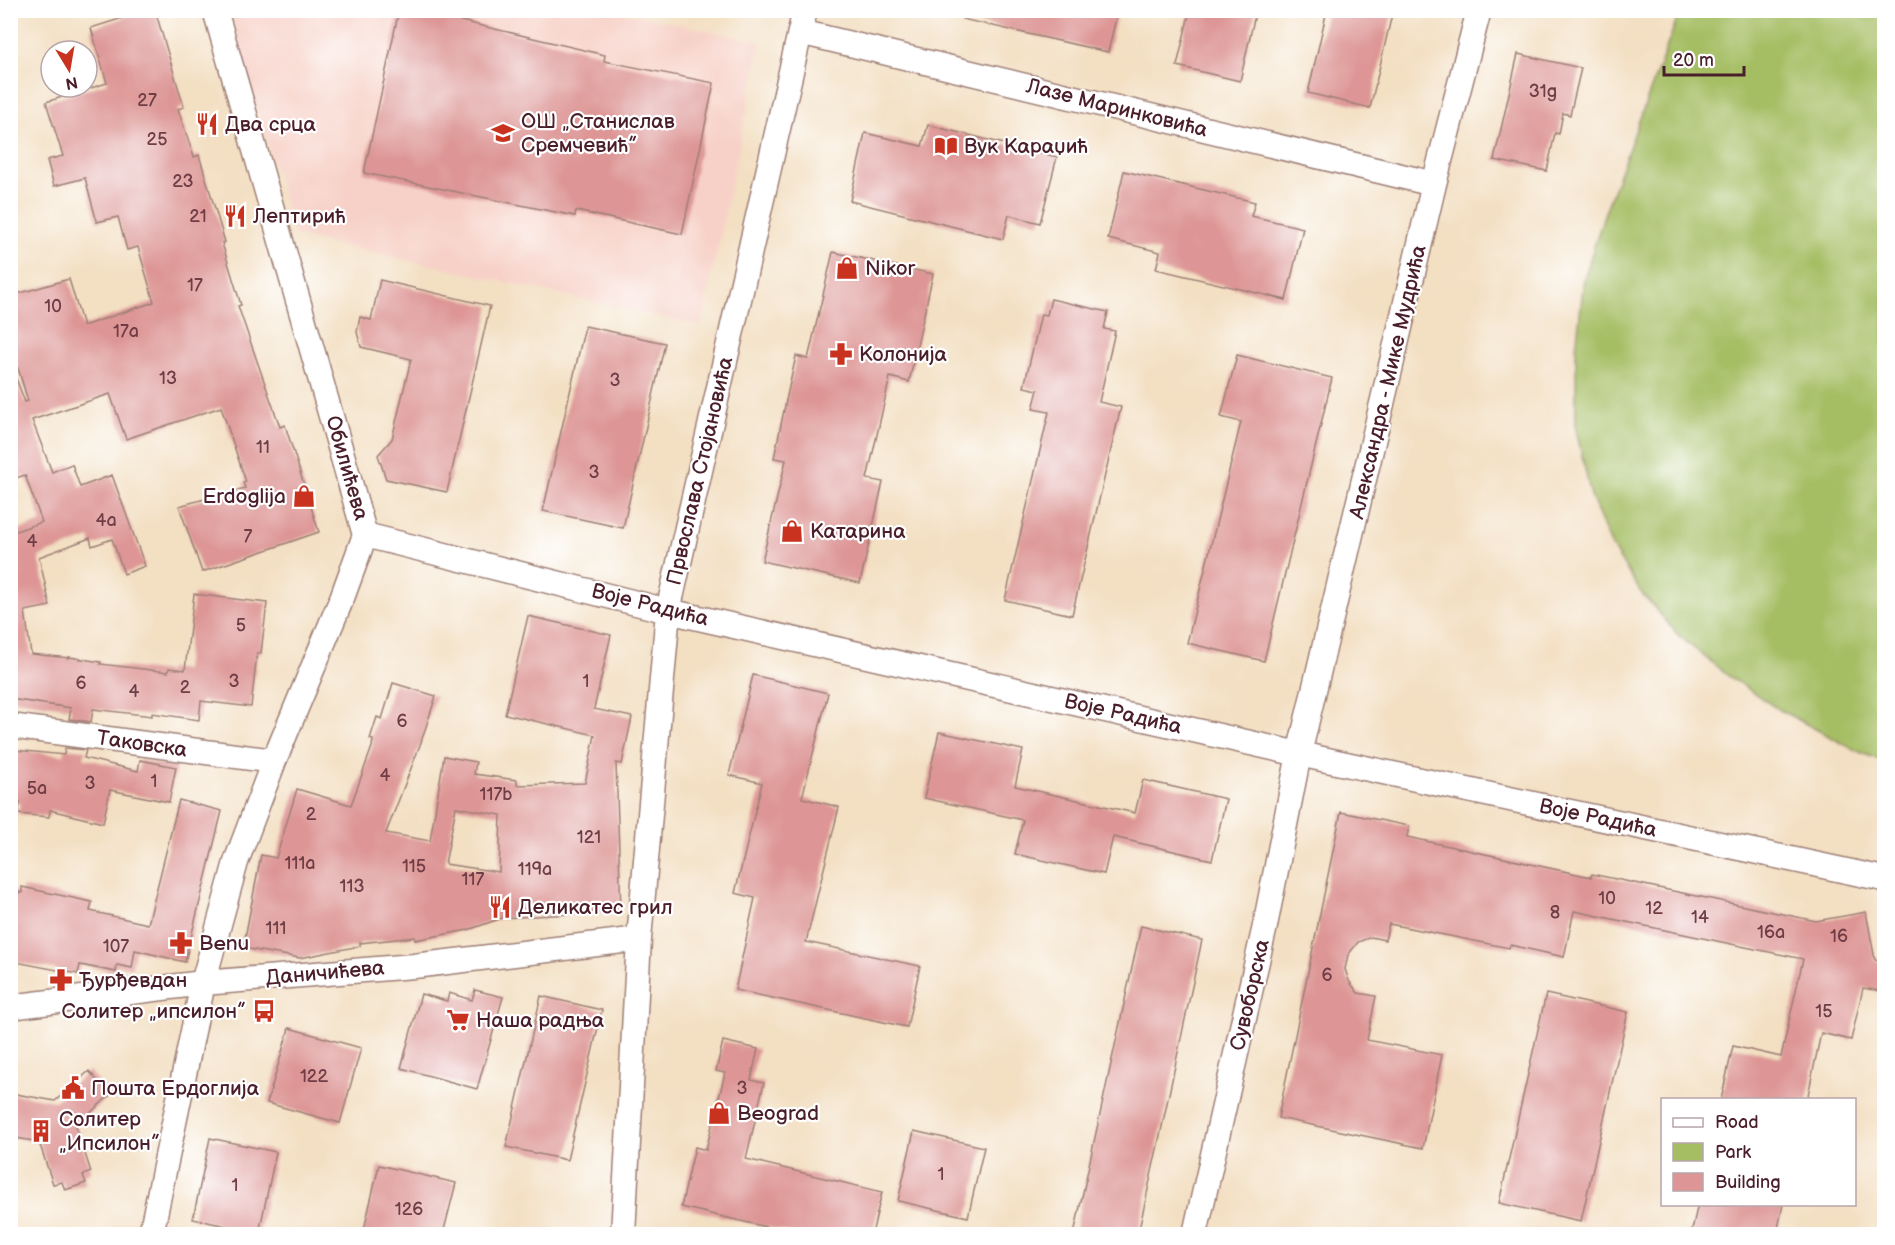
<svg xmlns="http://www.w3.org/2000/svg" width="1895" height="1245" font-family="'Balsamiq Sans',sans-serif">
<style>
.built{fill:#f7d1c7}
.green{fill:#a5be64;stroke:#786e48;stroke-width:1.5}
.building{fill:#dd9695;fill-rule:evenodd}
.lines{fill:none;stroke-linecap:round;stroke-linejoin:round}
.minor-casing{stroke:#9e7f76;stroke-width:27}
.minor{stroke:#fff;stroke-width:24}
.labels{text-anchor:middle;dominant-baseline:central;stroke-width:4.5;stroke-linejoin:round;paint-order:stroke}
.number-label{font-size:18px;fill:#6f3d46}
.street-label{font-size:21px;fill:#4a1f2b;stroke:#fff}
.poi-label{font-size:21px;fill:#4a1f2b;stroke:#fff;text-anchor:start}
</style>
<rect width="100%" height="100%" fill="#fff"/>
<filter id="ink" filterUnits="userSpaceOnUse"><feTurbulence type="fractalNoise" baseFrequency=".0167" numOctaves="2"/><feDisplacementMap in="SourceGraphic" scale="12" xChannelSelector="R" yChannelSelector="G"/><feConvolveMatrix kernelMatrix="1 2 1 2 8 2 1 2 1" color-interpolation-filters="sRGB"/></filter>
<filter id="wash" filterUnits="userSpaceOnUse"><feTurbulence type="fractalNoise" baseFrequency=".008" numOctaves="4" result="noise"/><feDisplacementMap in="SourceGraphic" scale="24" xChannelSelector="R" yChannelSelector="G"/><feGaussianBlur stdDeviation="1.35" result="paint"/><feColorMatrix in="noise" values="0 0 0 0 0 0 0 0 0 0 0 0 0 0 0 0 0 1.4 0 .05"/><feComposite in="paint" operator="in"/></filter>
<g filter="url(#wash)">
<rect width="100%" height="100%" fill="#f3dfc2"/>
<!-- built -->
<path class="built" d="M229,11H618L761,42L701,326L294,235Z"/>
<!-- green -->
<path class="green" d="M1680,11H1884V762L1855,750L1778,709L1727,675L1679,636L1640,591L1612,547L1591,496L1576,429V349L1584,279L1604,215Z"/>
<g id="blocks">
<!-- building -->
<path class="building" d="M148,10H155L184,107L178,109L194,157L199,155L225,242L222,243L241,305L238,306L280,427L285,425L319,532L202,572L179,506L245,488L243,482H246L221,407L126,439L110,394L32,420L52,472L72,464L80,487L112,475L145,566L124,574L112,539L92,546L90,538L39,557L50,606L25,611L31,654L69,658V657L101,662L100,664L168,672L169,668L185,670L194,594L267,603L261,653H257L251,707L201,701L199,720L152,713V716L93,709L91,722L69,719L71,708L10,699V533L42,522L25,475L10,480V369L12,368L25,402L28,401L18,368L10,367V296L69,279L83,326L154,302L138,247L127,250L118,217L97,222L85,178L54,186L47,160L63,156L46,102L107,83L91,28Z
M399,10H415L605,55L604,61L714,83L682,234L576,211L575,216L364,173Z
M963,10H1118L1108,52L962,19Z
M1190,10H1256L1240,81L1177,66Z
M1327,10H1393L1370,108L1308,93Z
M1518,54L1581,68L1570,115L1563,113L1559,134L1555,133L1547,171L1494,160Z
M928,125L1057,157L1040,223L1009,215L1003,239L850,201L865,133L922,146Z
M1124,171L1255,202L1251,216L1303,228L1286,300L1156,269L1160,252L1108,239Z
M833,252L933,274L909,382L890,377L867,479L883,482L860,583L762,561L786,460L774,458L787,396L796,356L808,359Z
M380,280L490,306L447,492L386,479L378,455L392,439L411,359L361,347L357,332L360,317L371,320Z
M1051,299L1108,312L1104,329L1115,331L1099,402L1121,407L1072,615L1005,600L1049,412L1033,409L1038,390L1024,387L1041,314L1047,315Z
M585,326L665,343L623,528L543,511Z
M1237,355L1332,378L1264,661L1187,643L1241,422L1221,417Z
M528,616L611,635L594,709L632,717L622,764L616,763L621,911L502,918L468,930L415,940V937L360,943V946L300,958L243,948L261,855L276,858L297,789L351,805L372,747L373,740L370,739L377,717L382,719L393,683L436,696L420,745L386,833L430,841L444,756L476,762L474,774L517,780V785L585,783L595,735L505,714ZM456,807L501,815L499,872L445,864Z
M753,675L828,693L802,798L839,807L806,942L920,966L907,1027L735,990L755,898L735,893L762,783L729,775Z
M939,732L1023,750L1015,786L1135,813L1143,780L1226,799L1212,860L1113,837L1104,874L1015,854L1023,820L924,798Z
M65,748L86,750L84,758L138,771L140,760L176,767L169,802L110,790L103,823L50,810L49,817L18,814L20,803L10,802V764H13L15,750L64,755Z
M179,800L222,811L185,962L135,950L132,968L117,965L116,972L80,965L78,974L10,961V890L22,893V887L92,902L90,911L148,924Z
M1341,812L1409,826L1407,837L1591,877L1592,874L1630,882L1816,921L1866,912L1875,960L1884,963L1880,991L1863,988L1851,1040L1821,1033L1807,1100H1721L1733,1046L1781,1057L1803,959L1574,911L1564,957L1510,945L1509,948L1389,924L1385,940L1371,937L1358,942L1348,955L1345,969L1349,981L1358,993L1376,996L1367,1040L1442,1055L1423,1148L1278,1118Z
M1141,926L1202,940L1163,1122L1138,1234H1074Z
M475,990L503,997L477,1089L401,1068L421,994L447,1001L449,993L472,1000Z
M1546,994L1628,1012L1581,1221L1499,1203Z
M541,996L602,1010L567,1160L506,1147Z
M289,1028L361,1048L340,1123L267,1103Z
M723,1041L758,1049L751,1080L764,1083L746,1159L882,1192L872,1234H796L681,1207L695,1147L706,1150L725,1073L716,1071Z
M89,1071L110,1095L76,1126L91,1172L83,1175L86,1183L65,1190L62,1182L53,1184L39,1142L10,1137V1093L55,1101Z
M914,1131L984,1147L968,1217L898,1201Z
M210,1138L276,1152L259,1233L193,1219Z
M379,1165L456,1183L443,1234H363Z
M1698,1204H1783L1777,1234H1691Z"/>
</g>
</g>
<g filter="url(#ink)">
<use href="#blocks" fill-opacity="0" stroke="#9e7f76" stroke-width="1.5"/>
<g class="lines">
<!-- minor casing -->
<g class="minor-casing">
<path id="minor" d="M800,32L1434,184
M365,535L668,611L1299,754L1884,879
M10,726L274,761
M10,1007L203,983L414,966L639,939
M151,1234L203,983L236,862L274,761L342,598L365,535L215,10
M623,1234L639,939L668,611L805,10
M1195,1234L1265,926L1299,754L1434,184L1479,10"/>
</g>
<!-- minor -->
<use href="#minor" class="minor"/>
</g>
</g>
<!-- icons -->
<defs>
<g id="restaurant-bare" transform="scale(1.8)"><path d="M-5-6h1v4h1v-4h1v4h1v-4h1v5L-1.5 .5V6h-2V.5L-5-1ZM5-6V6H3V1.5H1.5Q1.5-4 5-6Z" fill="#c8321e" stroke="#fff" stroke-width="2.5" paint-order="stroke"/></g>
<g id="school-bare" transform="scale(1.8)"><path d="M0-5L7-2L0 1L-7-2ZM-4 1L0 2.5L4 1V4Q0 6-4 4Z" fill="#c8321e" stroke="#fff" stroke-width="2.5" paint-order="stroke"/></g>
<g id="library-bare" transform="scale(1.8)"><path d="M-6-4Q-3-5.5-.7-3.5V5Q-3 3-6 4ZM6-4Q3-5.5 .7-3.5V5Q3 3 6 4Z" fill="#c8321e" stroke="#fff" stroke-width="2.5" paint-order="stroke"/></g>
<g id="shop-bare" transform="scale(1.8)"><path d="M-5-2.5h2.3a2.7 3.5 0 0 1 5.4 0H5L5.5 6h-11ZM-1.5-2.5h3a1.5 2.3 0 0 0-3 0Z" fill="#c8321e" stroke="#fff" stroke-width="2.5" paint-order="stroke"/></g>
<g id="pharmacy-bare" transform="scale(1.8)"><path d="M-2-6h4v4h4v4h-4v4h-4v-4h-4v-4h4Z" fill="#c8321e" stroke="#fff" stroke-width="2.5" paint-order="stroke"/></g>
<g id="bus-bare" transform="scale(1.8)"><path d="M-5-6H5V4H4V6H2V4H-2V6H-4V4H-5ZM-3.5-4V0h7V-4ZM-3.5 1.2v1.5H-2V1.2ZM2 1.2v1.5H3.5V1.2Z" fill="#c8321e" stroke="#fff" stroke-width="2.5" paint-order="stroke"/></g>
<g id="supermarket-bare" transform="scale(1.8)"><path d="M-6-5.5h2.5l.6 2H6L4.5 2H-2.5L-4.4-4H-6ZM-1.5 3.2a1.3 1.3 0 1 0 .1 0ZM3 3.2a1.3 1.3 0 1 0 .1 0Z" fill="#c8321e" stroke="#fff" stroke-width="2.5" paint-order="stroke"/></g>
<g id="civic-bare" transform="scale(1.8)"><path d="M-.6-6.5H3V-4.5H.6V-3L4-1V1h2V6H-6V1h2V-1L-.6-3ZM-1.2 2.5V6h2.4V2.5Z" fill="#c8321e" stroke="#fff" stroke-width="2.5" paint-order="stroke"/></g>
<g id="building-bare" transform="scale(1.8)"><path d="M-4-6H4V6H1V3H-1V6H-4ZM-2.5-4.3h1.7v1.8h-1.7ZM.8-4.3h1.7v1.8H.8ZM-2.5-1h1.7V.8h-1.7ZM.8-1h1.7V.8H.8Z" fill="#c8321e" stroke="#fff" stroke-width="2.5" paint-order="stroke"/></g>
</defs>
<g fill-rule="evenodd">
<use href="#restaurant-bare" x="207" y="124"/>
<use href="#school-bare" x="503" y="133"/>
<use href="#library-bare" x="946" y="146"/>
<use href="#restaurant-bare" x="235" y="216"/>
<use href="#shop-bare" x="847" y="268"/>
<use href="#pharmacy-bare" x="841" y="354"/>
<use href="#shop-bare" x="304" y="496"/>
<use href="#shop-bare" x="792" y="531"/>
<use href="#restaurant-bare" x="500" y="907"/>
<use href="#pharmacy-bare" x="181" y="943"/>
<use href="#pharmacy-bare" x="61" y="980"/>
<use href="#bus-bare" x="264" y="1011"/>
<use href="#supermarket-bare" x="458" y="1020"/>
<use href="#civic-bare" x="73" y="1088"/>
<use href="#shop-bare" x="719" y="1113"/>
<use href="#building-bare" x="41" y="1131"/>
</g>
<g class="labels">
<!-- number labels -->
<g class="number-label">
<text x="1543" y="91">31g</text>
<text x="147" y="100">27</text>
<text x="157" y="139">25</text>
<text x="183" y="181">23</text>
<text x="198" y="216">21</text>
<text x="195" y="285">17</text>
<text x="53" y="306">10</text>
<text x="126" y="331">17a</text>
<text x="168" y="378">13</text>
<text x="615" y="380">3</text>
<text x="263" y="447">11</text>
<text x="594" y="472">3</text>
<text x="106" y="520">4a</text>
<text x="248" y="536">7</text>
<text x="32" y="541">4</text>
<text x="241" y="625">5</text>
<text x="234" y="681">3</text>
<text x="586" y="681">1</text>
<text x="81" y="683">6</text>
<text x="185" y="687">2</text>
<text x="134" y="691">4</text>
<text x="402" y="721">6</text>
<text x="385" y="775">4</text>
<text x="154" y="781">1</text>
<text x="90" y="783">3</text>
<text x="37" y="788">5a</text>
<text x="496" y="794">117b</text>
<text x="311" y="814">2</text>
<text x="589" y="837">121</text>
<text x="300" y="863">111a</text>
<text x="414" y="866">115</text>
<text x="535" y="869">119a</text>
<text x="473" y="879">117</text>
<text x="352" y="886">113</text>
<text x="1607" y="898">10</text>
<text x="1654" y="908">12</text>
<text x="1555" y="912">8</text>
<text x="1700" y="917">14</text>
<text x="276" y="928">111</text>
<text x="1771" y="932">16a</text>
<text x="1839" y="936">16</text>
<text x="116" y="946">107</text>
<text x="1327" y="975">6</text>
<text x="1824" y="1011">15</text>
<text x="314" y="1076">122</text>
<text x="742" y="1088">3</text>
<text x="941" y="1174">1</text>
<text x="235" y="1185">1</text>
<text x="409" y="1209">126</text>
</g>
<!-- street labels -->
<g class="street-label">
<text transform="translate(1117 108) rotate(14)">Лазе Маринковића</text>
<text transform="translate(1388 382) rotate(-77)">Александра - Мике Мудрића</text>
<text transform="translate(347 468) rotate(74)">Обилићева</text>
<text transform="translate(700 471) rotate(-77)">Првослава Стојановића</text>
<text transform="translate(650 605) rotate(14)">Воје Радића</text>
<text transform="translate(1123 714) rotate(13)">Воје Радића</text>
<text transform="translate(142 744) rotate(8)">Таковска</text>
<text transform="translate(1598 818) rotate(12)">Воје Радића</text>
<text transform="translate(325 973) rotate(-5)">Даничићева</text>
<text transform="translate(1250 995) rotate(-77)">Сувоборска</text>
</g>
<!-- poi labels -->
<g class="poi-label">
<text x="521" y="121">ОШ „Станислав<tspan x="521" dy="24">Сремчевић”</tspan></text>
<text x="225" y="124">Два срца</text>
<text x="964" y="146">Вук Караџић</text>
<text x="253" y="216">Лептирић</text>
<text x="865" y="268">Nikor</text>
<text x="859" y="354">Колонија</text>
<text x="286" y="496" text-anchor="end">Erdoglija</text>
<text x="810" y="531">Катарина</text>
<text x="518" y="907">Деликатес грил</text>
<text x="199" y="943">Benu</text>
<text x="79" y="980">Ђурђевдан</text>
<text x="246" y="1011" text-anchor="end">Солитер „ипсилон”</text>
<text x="476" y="1020">Наша радња</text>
<text x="91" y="1088">Пошта Ердоглија</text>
<text x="737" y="1113">Beograd</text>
<text x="59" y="1119">Солитер<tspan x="59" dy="24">„Ипсилон”</tspan></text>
</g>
</g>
<!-- margin -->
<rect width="1895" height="1245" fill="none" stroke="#fff" stroke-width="36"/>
<!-- legend -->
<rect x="1661" y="1098" width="195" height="108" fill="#ffffff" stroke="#b7a5aa" stroke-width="1.5"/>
<rect x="1673" y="1118" width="30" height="9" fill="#ffffff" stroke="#b7a5aa" stroke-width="1.5"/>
<text x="1715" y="1128" font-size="18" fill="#4a1f2b">Road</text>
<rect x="1673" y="1143" width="30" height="18" fill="#a5be64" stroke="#b7a5aa" stroke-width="1.5"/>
<text x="1715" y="1158" font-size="18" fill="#4a1f2b">Park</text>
<rect x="1673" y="1173" width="30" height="18" fill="#dd9695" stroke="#b7a5aa" stroke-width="1.5"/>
<text x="1715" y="1188" font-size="18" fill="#4a1f2b">Building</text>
<!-- north arrow -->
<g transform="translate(69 69) rotate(169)"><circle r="28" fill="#ffffff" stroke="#b7a5aa" stroke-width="1.5"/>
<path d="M0-4.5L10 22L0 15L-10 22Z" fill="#c8321e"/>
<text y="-9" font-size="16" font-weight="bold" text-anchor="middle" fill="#4a1f2b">N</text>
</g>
<!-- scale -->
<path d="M1664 66v9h80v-9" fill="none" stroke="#4a1f2b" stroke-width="3"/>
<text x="1673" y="66" font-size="18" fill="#4a1f2b" stroke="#ffffff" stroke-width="4.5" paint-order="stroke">20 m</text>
</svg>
